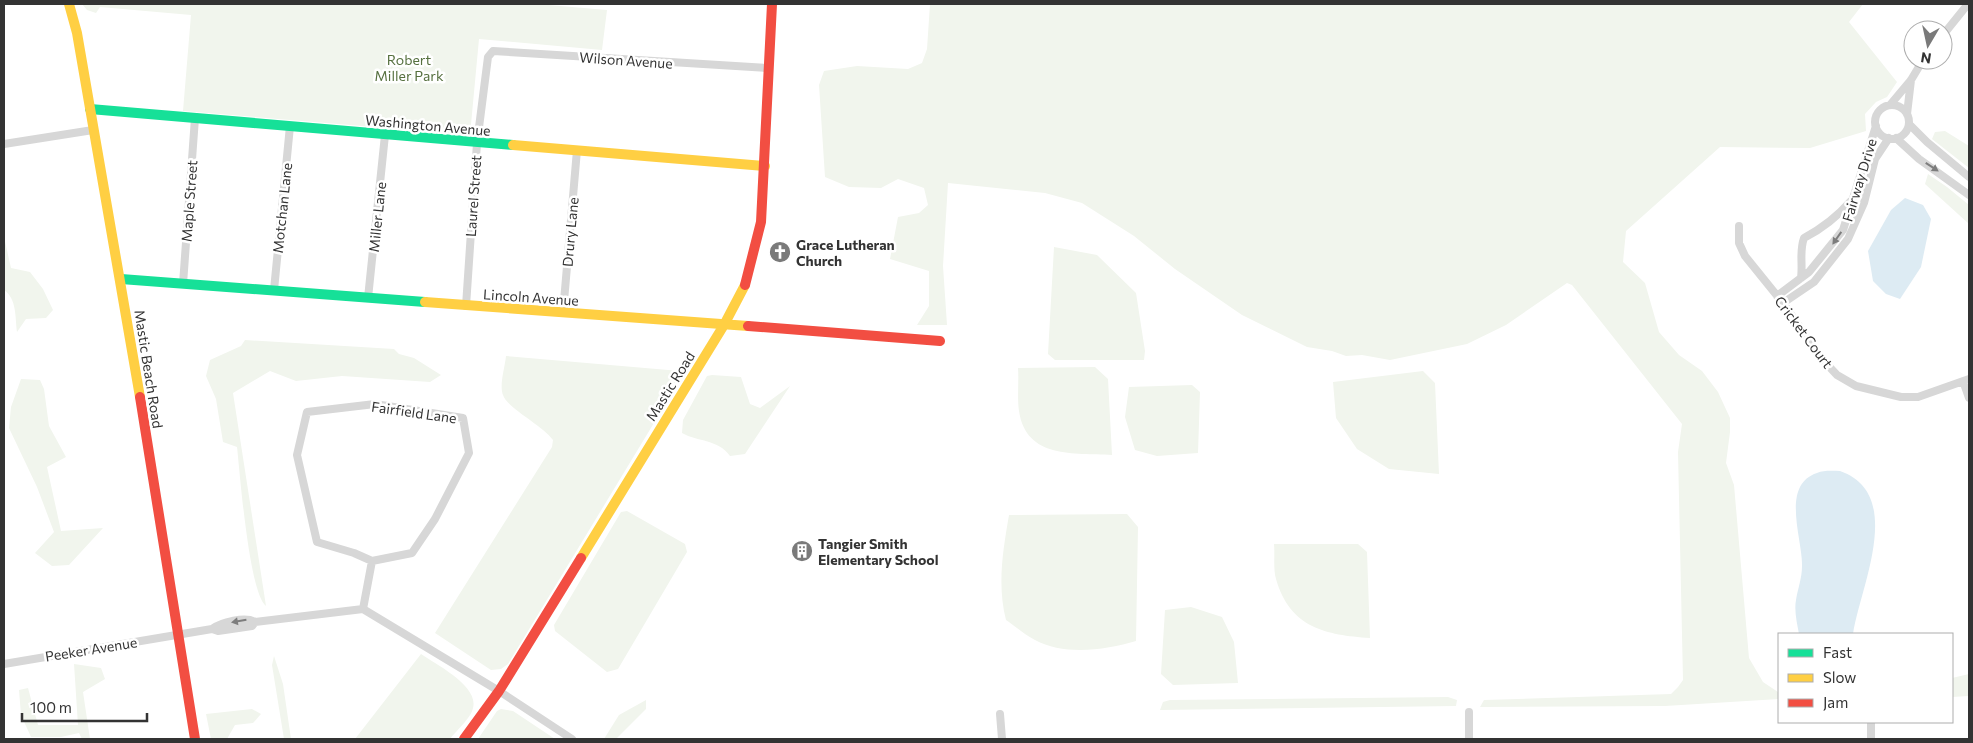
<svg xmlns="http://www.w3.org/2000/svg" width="1973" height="743" font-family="Commissioner,sans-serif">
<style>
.green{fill:#f1f5ed}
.water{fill:#ddebf3}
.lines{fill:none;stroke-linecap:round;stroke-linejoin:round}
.street{stroke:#d7d7d7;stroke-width:8}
.fast{stroke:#16e098;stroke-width:10}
.slow{stroke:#ffcf43;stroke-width:10}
.jam{stroke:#f24e42;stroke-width:10}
.oneway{fill:#7d7d7d}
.labels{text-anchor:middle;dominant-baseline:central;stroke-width:5;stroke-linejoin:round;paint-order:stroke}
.park-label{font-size:14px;fill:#56703f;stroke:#fff}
.street-label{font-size:14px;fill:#333;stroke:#fff}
.poi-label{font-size:14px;font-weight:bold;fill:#333;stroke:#fff;text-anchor:start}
</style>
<rect width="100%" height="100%" fill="#fff"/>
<!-- green -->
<path class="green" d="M82,4H537L607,10L602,50L479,39L470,135L183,111L191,15L100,7L96,13L87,10Z
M930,4H1863L1849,22L1897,82L1887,97L1876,102L1865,114L1866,131L1810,148L1720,147L1626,231L1623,262L1645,283L1659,332L1679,355L1702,371L1718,392L1730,418V432L1726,463L1734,485L1749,658L1763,682L1778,692L1779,699L1665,706L1480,707L1484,700L1671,694L1678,687L1683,680L1678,452L1682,424L1572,285L1567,283L1506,325L1467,344L1390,360L1362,355L1346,356L1332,351L1307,347L1242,315L1175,269L1134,236L1082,203L1045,193L948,183L943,266L947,325H917L929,306V271L890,259L898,217L919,213L928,205L924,188L898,179L881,188L849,187L825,177L819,85L824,71L857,66L908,69L922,63L927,49Z
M1945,131L1969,146V168L1932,139L1935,132Z
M1928,174L1947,187L1969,205V224L1925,184Z
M4,237L11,268L30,272L43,289L53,310L46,318L26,319L17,332C15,317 17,299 4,290Z
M1054,247L1097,255L1136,293L1145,351L1144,360H1055L1048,354Z
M245,340L394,349L399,354L414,358L441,375L430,382L342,376L296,381L270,371L233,393L266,606C249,593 240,473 237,447L223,442L216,399L206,376L210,360L241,346Z
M506,356L680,371V380L508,664L501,669L491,670L435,633L552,447L553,440C542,425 507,408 503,395C499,385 505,367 506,356Z
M1095,367L1108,379L1112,455C1074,453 1026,459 1019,411C1017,397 1019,382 1018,368Z
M1423,371L1435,383L1439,474L1389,469L1357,449L1336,418L1333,382Z
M712,375L741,377L750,404L760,408L790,386L745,454L730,456C718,439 698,442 682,433L683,420L707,376Z
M21,379L40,380L44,389L49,426L66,457L47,467L61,531L103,528L69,565L52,566L35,553L54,532L37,487L9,428L11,407Z
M1192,385L1200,392L1198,453L1157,456L1135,450L1125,417L1129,387Z
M627,511L685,544L687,552L618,669L607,672L555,631L554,625L621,512Z
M1127,514L1138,527L1136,641C1106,650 1064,656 1035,640C1025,635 1015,626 1006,620C997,585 1003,550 1009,515Z
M1274,544H1358L1367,552L1370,638C1326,635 1290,628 1276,579C1273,569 1275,555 1274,544Z
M1191,607L1222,617L1234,642L1238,683L1173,685L1161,674L1165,610Z
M421,654C437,665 479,686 473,708C471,718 456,731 450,739H355Z
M274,656L283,684L291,739H284L272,665Z
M74,664L101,668L105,679L83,692L90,739H82L79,733L61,737H31L21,715L19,690L28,688L38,725H78Z
M1969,674V696L1952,697V678Z
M1448,697L1457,700L1456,706L1160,710L1163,702L1170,700Z
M646,700V709L616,739H604L619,715Z
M252,709L261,714L253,723L235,725L227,739H211L206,714Z
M501,709L513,711L555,739H478L497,711Z"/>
<!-- water -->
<path class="water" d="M1905,198L1923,205L1931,219L1921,267L1900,299L1886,294L1873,281L1868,251L1891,210Z
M1840,471C1906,494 1860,587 1853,634H1799C1797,623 1794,611 1796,600C1798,588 1802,578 1802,566C1803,540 1780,485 1817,473C1824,470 1833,471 1840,471Z"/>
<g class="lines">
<!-- street -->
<path class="street" d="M1943,35L1968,4
M1875 122a17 17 0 1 1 34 0a17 17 0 1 1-34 0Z
M1890,105L1911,80L1923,60
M1907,114L1911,80
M1909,124L1927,142L1969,177
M1896,138L1919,159L1969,195
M4,144L93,130
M1739,226V243L1745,256L1783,303L1822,359L1837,375L1856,386L1901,397H1918L1969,379
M1801,278C1803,263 1799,252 1804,238C1823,228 1837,217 1851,201
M183,284L195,118
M274,290L290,126
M1777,296L1809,272L1843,230L1876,126
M368,298L385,135
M1783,303L1814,282L1848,239L1864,203L1875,159L1889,138
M466,306L477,143L488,57L493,51L767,68
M563,313L577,150
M1963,381L1969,398
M375,404L463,418L469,453L435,519L412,553L372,561L354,553L317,542L297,455L307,412Z
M363,609L372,561
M255,622L363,609L499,691L572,739
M4,664L212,629L218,631L252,626L255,622C246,616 221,622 212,629
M1000,714L1002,739
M1871,722V739
M1469,739V712"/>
<!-- fast -->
<path class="fast" d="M90,109L513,145
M121,279L425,302"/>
<!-- slow -->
<path class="slow" d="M69,4L77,33L140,397
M513,145L765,166
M425,302L748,326
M581,558L724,325L745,285"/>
<!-- jam -->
<path class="jam" d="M745,285L761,222L772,4
M748,326L940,341
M140,397L195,739
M464,739L499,691L581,558"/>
</g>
<!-- one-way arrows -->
<defs><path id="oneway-solid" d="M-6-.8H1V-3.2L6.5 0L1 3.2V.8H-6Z" transform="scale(1.25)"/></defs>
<g class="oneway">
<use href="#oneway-solid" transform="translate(1932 167) rotate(33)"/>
<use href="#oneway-solid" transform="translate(1837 238) rotate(125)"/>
<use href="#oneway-solid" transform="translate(239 621) rotate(170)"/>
</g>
<!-- icons -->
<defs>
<g id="church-disc" transform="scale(1.125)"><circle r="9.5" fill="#7a7a7a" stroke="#fff"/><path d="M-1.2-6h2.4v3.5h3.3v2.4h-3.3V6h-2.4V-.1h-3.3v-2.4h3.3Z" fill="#fff"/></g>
<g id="building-disc" transform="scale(1.125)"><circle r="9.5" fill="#7a7a7a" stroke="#fff"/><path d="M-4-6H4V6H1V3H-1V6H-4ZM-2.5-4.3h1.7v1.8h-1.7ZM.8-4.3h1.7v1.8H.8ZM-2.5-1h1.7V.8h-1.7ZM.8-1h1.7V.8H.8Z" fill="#fff"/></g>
</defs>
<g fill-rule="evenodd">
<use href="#church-disc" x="780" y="252"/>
<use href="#building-disc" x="802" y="551"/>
</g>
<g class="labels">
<!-- park labels -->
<g class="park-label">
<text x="409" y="59">Robert<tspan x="409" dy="16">Miller Park</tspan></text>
</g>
<!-- street labels -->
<g class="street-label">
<text transform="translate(626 60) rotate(4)">Wilson Avenue</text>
<text transform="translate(428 125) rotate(5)">Washington Avenue</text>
<text transform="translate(1859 180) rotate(-73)">Fairway Drive</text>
<text transform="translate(473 196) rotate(-86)">Laurel Street</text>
<text transform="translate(189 201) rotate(-86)">Maple Street</text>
<text transform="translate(282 208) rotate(-84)">Motchan Lane</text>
<text transform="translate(377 217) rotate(-84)">Miller Lane</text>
<text transform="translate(570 232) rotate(-85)">Drury Lane</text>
<text transform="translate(531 297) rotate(4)">Lincoln Avenue</text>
<text transform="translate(1804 332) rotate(53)">Cricket Court</text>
<text transform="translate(149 369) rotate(81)">Mastic Beach Road</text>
<text transform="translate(670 386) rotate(-58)">Mastic Road</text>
<text transform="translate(414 412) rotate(8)">Fairfield Lane</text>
<text transform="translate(91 649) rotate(-9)">Peeker Avenue</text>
</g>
<!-- poi labels -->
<g class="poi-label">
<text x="796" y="244">Grace Lutheran<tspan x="796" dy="16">Church</tspan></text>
<text x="818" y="543">Tangier Smith<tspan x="818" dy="16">Elementary School</tspan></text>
</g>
</g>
<!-- border -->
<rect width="1973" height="743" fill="none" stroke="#333333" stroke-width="10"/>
<!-- legend -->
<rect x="1778" y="633" width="175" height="90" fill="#ffffff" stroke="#adadad"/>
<rect x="1788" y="649" width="25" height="8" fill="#16e098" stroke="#adadad"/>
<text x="1823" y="658" font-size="15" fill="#333333">Fast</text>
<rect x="1788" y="674" width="25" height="8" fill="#ffcf43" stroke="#adadad"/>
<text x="1823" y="683" font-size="15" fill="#333333">Slow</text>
<rect x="1788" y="699" width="25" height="8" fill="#f24e42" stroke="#adadad"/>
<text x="1823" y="708" font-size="15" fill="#333333">Jam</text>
<!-- north arrow -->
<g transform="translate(1928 45) rotate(189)"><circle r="24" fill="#ffffff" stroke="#adadad"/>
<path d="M0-4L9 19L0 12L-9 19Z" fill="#7a7a7a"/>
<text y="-8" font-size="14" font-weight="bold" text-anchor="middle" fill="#333333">N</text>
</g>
<!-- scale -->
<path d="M22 713v8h125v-8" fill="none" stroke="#333333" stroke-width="2.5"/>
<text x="30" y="713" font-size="15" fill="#333333" stroke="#ffffff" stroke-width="4" paint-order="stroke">100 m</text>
</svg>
